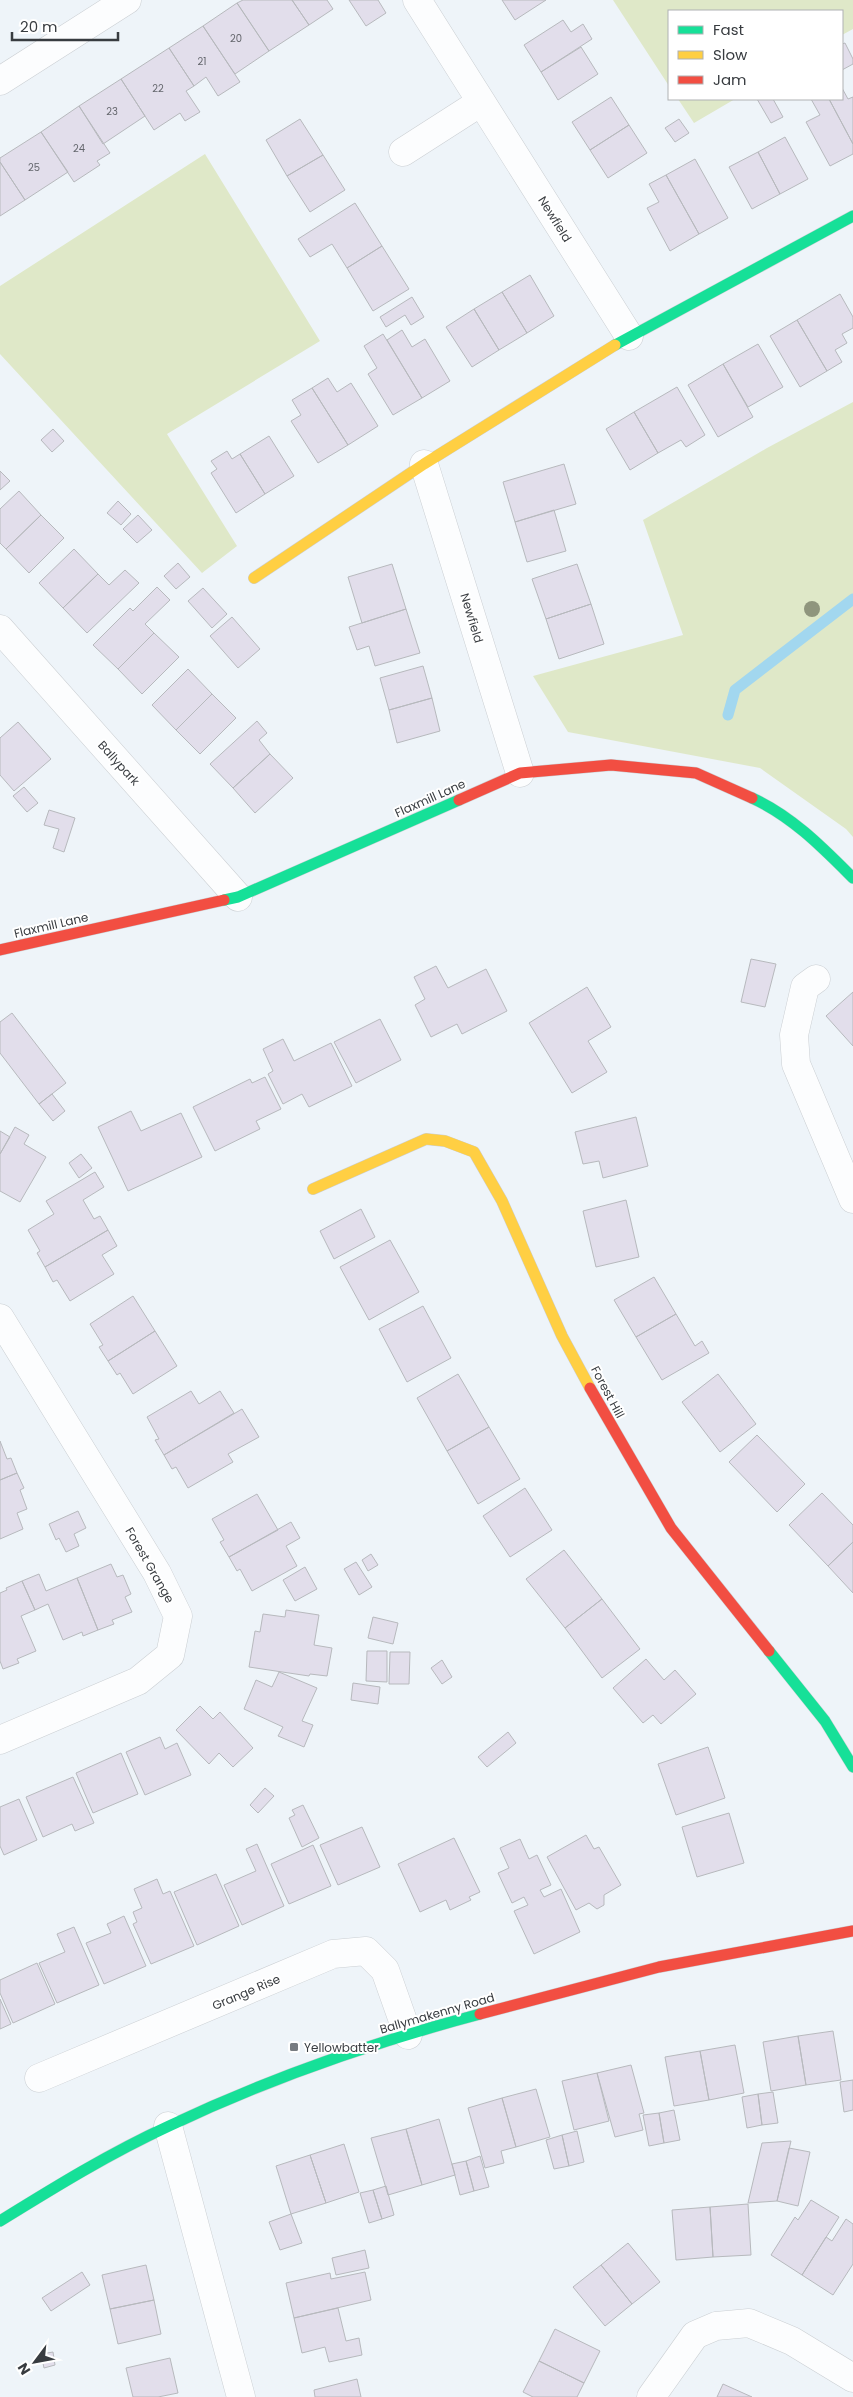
<svg xmlns="http://www.w3.org/2000/svg" width="853" height="2397" font-family="Poppins,sans-serif">
<style>
.green{fill:#dfe8c8}
.lines{fill:none;stroke-linecap:round;stroke-linejoin:round}
.stream{stroke:#a2d7ef;stroke-width:11}
.building{fill:#e2deeb;stroke:#b7b9bd}
.street-casing{stroke:#cbcfd3;stroke-width:29}
.fast-casing{stroke:#cbcfd3;stroke-width:12}
.slow-casing{stroke:#cbcfd3;stroke-width:12}
.jam-casing{stroke:#cbcfd3;stroke-width:12}
.street{stroke:#fcfdfe;stroke-width:28}
.fast{stroke:#16e098;stroke-width:11}
.slow{stroke:#ffcf43;stroke-width:11}
.jam{stroke:#f24e42;stroke-width:11}
.tree{fill:#8f957d}
.poi-dot{fill:#787c81;stroke:#fff;stroke-width:2}
.labels{text-anchor:middle;dominant-baseline:central;stroke-width:4;stroke-linejoin:round;paint-order:stroke}
.number-label{font-size:10px;fill:#64666c}
.street-label{font-size:12px;fill:#383c40;stroke:#fff}
.poi-label{font-size:12px;fill:#383c40;stroke:#fff;text-anchor:start}
</style>
<rect width="100%" height="100%" fill="#eef4f9"/>
<!-- green -->
<path class="green" d="M613,0H853V29L842,35V11H669V86Z
M678,99H735L694,123Z
M205,154L320,341L167,434L237,546L202,573L0,354V286Z
M853,402V837L846,829L760,768L568,732L533,676L683,635L643,520L767,448Z"/>
<g class="lines">
<!-- stream -->
<path class="stream" d="M728,715L735,690L853,599"/>
</g>
<!-- building -->
<path class="building" d="M243,0H292L309,25L269,51L237,3Z
M292,0H327L333,9L309,25Z
M349,0H378L386,13L366,26Z
M502,0H546L515,20Z
M237,3L269,51L235,74L203,26Z
M563,20L571,32L583,24L592,39L541,72L524,45Z
M203,26L240,82L218,96L206,77L194,86L169,48Z
M845,43L853,59V64L842,70V44Z
M581,47L598,74L558,100L541,72Z
M169,48L194,86L186,91L200,112L185,121L180,113L154,130L121,79Z
M121,79L145,116L103,144L79,106Z
M842,88L848,99L853,97V144L829,99H842Z
M611,97L629,125L590,150L572,122Z
M757,99H773L783,117L771,123Z
M811,99H829L853,144V154L830,166L806,122L820,115Z
M79,106L110,153L97,161L100,165L74,182L41,132Z
M300,119L323,155L287,176L266,140Z
M679,119L689,133L675,142L665,128Z
M629,125L647,153L608,178L590,150Z
M41,132L68,172L25,200L0,162V158Z
M785,137L808,179L780,194L758,152Z
M758,152L780,194L752,209L729,167Z
M323,155L345,190L310,212L287,176Z
M695,159L728,218L699,234L666,175Z
M0,162L25,200L0,216Z
M666,175L699,234L670,251L647,208L659,202L649,184Z
M355,203L382,246L347,268L332,244L310,257L298,239Z
M382,246L409,289L373,311L347,268Z
M530,275L554,316L527,333L502,292Z
M502,292L527,333L499,350L474,309Z
M840,294L853,317V328L842,334L847,343L835,350L842,362L827,371L797,320Z
M412,297L424,317L411,325L405,315L386,327L380,317Z
M474,309L499,350L472,367L446,327Z
M797,320L827,371L800,387L770,336Z
M402,330L412,347L425,339L450,381L422,398L387,340Z
M383,334L422,398L393,415L368,374L377,368L364,346Z
M758,344L783,387L748,407L723,364Z
M723,364L753,417L718,437L688,385Z
M328,378L337,392L351,383L378,426L348,445L312,388Z
M677,387L705,435L686,447L681,440L658,453L634,412Z
M312,388L348,445L318,463L291,421L301,415L292,400Z
M634,412L658,453L630,470L606,429Z
M53,429L64,441L52,452L41,440Z
M269,436L294,476L265,494L240,454Z
M227,451L232,459L240,454L265,494L236,513L211,473L217,469L211,461Z
M564,464L576,504L515,522L503,482Z
M0,471L10,481L0,490Z
M19,491L41,515L6,549L0,543V509Z
M118,501L131,514L121,525L107,513Z
M554,510L566,551L527,562L515,522Z
M41,515L64,538L29,573L6,549Z
M138,515L152,530L137,543L123,529Z
M74,549L98,574L63,608L39,583Z
M178,563L190,577L176,589L164,576Z
M392,564L406,609L362,623L348,577Z
M577,564L591,604L546,619L532,579Z
M125,570L139,583L87,633L63,608L98,574L109,585Z
M157,587L170,600L145,624L154,633L118,669L93,645L130,608L133,611Z
M203,588L227,614L212,628L188,601Z
M591,604L604,644L559,659L546,619Z
M406,609L420,653L375,666L369,646L357,650L349,627Z
M232,617L260,649L238,668L210,636Z
M154,633L179,657L142,694L118,669Z
M423,666L432,698L389,710L380,678Z
M188,669L212,694L176,730L152,705Z
M212,694L236,718L200,754L176,730Z
M432,698L440,731L397,743L389,710Z
M257,721L267,733L259,740L270,754L233,788L210,764Z
M18,722L51,759L14,791L0,775V738Z
M270,754L293,778L255,813L233,788Z
M24,787L38,803L27,812L13,796Z
M49,810L75,818L64,852L53,848L59,829L44,825Z
M751,959L776,964L765,1007L741,1002Z
M436,966L448,988L486,969L507,1011L462,1034L457,1024L431,1037L415,1005L425,999L414,977Z
M587,987L611,1027L588,1041L607,1072L572,1093L529,1023Z
M853,992V1046L826,1016Z
M12,1013L66,1083L39,1104L0,1053V1022Z
M380,1019L401,1060L356,1083L334,1042Z
M283,1039L294,1061L331,1043L352,1086L309,1107L302,1094L283,1104L268,1074L273,1071L263,1049Z
M265,1077L281,1109L256,1121L260,1129L215,1151L193,1107L250,1079L252,1083Z
M52,1094L65,1111L53,1121L39,1104Z
M131,1111L141,1131L181,1113L202,1157L128,1191L98,1127Z
M636,1117L648,1166L603,1178L599,1161L583,1164L575,1132Z
M15,1127L29,1135L24,1144L46,1157L20,1202L0,1191V1154Z
M0,1131L10,1137L0,1154Z
M81,1154L92,1168L79,1178L69,1163Z
M95,1172L104,1187L83,1200L94,1219L100,1216L108,1230L45,1267L37,1253L40,1251L28,1230L54,1214L46,1201Z
M626,1200L639,1257L596,1267L583,1211Z
M361,1209L375,1237L334,1259L320,1231Z
M108,1230L117,1246L102,1255L114,1274L70,1301L57,1280L53,1282L45,1267Z
M390,1240L419,1292L369,1320L340,1267Z
M654,1277L676,1314L636,1337L614,1300Z
M133,1296L155,1331L108,1361L99,1347L103,1345L90,1324Z
M423,1306L451,1358L407,1382L379,1329Z
M676,1314L695,1346L702,1341L709,1353L662,1380L636,1337Z
M155,1331L177,1366L133,1394L120,1373L117,1375L108,1361Z
M458,1374L489,1427L447,1451L417,1398Z
M718,1374L756,1424L720,1452L682,1402Z
M191,1391L199,1404L220,1391L234,1413L164,1455L155,1440L159,1439L147,1417Z
M242,1409L259,1437L228,1454L233,1462L188,1488L176,1467L172,1469L164,1455Z
M489,1427L520,1479L478,1504L447,1451Z
M757,1435L805,1484L777,1512L729,1462Z
M0,1441L7,1459L11,1458L17,1473L0,1480Z
M17,1473L24,1488L20,1490L27,1509L17,1513L23,1529L0,1539V1480Z
M525,1488L552,1530L510,1557L483,1516Z
M822,1493L853,1525V1542L828,1566L789,1525Z
M257,1494L278,1530L229,1557L220,1542L224,1540L212,1519Z
M78,1511L86,1528L74,1534L79,1546L66,1552L59,1538L56,1540L49,1524Z
M291,1522L300,1538L286,1546L297,1566L252,1591L240,1569L237,1571L229,1557Z
M853,1542V1593L828,1566Z
M564,1550L602,1599L565,1628L526,1579Z
M371,1554L378,1565L368,1571L362,1560Z
M356,1562L372,1587L359,1595L344,1569Z
M111,1564L117,1577L123,1575L131,1594L125,1597L132,1612L112,1620L114,1624L98,1630L77,1578Z
M305,1567L317,1589L295,1601L283,1580Z
M39,1574L46,1591L77,1578L98,1630L83,1636L82,1632L63,1640L48,1604L35,1610L22,1581Z
M22,1581L35,1610L21,1616L36,1651L17,1659L19,1663L3,1669L0,1661V1593L7,1590L6,1588Z
M602,1599L640,1649L602,1678L565,1628Z
M286,1610L319,1615L314,1645L332,1648L327,1676L310,1674L309,1676L249,1667L255,1631L260,1632L263,1614L285,1617Z
M373,1617L398,1623L393,1644L368,1638Z
M367,1651H387V1682L366,1681Z
M390,1652H410L409,1684H389Z
M646,1659L664,1680L675,1670L696,1694L661,1724L653,1715L643,1723L613,1688Z
M442,1660L452,1677L442,1684L431,1668Z
M279,1672L317,1688L302,1721L313,1725L304,1747L278,1736L283,1727L244,1709L256,1680L272,1687Z
M353,1683L380,1687L378,1704L351,1700Z
M200,1706L213,1719L220,1712L253,1748L233,1767L219,1753L209,1764L176,1730Z
M508,1732L516,1743L487,1767L478,1757Z
M160,1737L165,1749L177,1743L191,1775L145,1795L126,1752Z
M708,1747L725,1798L676,1815L658,1764Z
M121,1753L138,1794L93,1813L76,1773Z
M73,1777L94,1823L75,1831L72,1824L43,1837L26,1797Z
M265,1788L274,1796L258,1813L250,1805Z
M19,1799L37,1840L4,1855L0,1846V1807Z
M303,1805L319,1838L302,1847L289,1818L295,1815L292,1810Z
M729,1813L744,1863L697,1877L682,1827Z
M362,1827L380,1867L338,1885L320,1845Z
M586,1835L594,1849L599,1847L621,1885L604,1895V1905L597,1909L589,1903L576,1910L547,1857Z
M454,1838L480,1892L469,1897L471,1900L450,1910L446,1900L420,1912L398,1864Z
M520,1839L529,1859L537,1855L551,1885L540,1890L544,1897L561,1889L580,1932L534,1954L514,1911L528,1905L524,1897L512,1903L498,1873L509,1868L500,1848Z
M257,1844L284,1906L242,1925L224,1885L256,1871L246,1849Z
M313,1845L331,1886L289,1904L271,1864Z
M216,1874L239,1926L197,1945L174,1892Z
M157,1879L163,1894L170,1891L194,1946L151,1964L133,1924L137,1922L133,1912L142,1908L134,1889Z
M124,1916L146,1966L104,1984L86,1943L111,1933L107,1924Z
M74,1927L99,1985L57,2003L39,1963L65,1952L57,1934Z
M37,1963L55,2004L13,2023L0,1993V1980Z
M0,1999L11,2024L0,2029Z
M833,2031L841,2080L806,2085L798,2036Z
M798,2036L806,2085L771,2091L763,2042Z
M735,2045L744,2093L709,2100L700,2051Z
M700,2051L709,2100L674,2106L665,2057Z
M631,2065L644,2113L639,2114L643,2130L615,2137L597,2073Z
M597,2073L609,2121L574,2130L562,2081Z
M853,2080V2110L844,2112L840,2082Z
M536,2089L550,2137L516,2147L502,2098Z
M773,2092L778,2123L762,2125L758,2094Z
M758,2094L762,2125L747,2128L742,2097Z
M502,2098L516,2147L501,2151L504,2163L485,2168L468,2108Z
M674,2110L680,2140L664,2143L659,2113Z
M659,2113L664,2143L649,2146L643,2115Z
M439,2119L455,2175L422,2185L406,2129Z
M406,2129L422,2185L388,2195L371,2138Z
M577,2131L584,2162L569,2166L562,2135Z
M562,2135L569,2166L554,2169L546,2140Z
M791,2141L777,2201L748,2203L762,2143Z
M344,2144L359,2192L326,2203L310,2155Z
M789,2148L810,2152L798,2206L777,2201Z
M310,2155L326,2203L291,2214L276,2166Z
M480,2156L489,2187L474,2191L466,2161Z
M466,2161L474,2191L460,2195L452,2164Z
M386,2186L394,2215L382,2219L373,2190Z
M373,2190L382,2219L369,2223L360,2193Z
M811,2200L839,2217L802,2275L771,2255L795,2217L798,2220Z
M748,2204L751,2255L713,2257L710,2207Z
M710,2207L713,2257L676,2260L672,2210Z
M291,2214L302,2243L280,2250L269,2222Z
M846,2219L853,2224V2264L833,2295L802,2275L826,2237L832,2241Z
M628,2243L660,2282L632,2304L601,2265Z
M365,2250L369,2268L336,2275L332,2258Z
M146,2265L154,2300L110,2309L102,2275Z
M601,2265L632,2304L605,2326L573,2287Z
M82,2272L90,2285L51,2311L42,2298Z
M365,2272L371,2300L294,2318L286,2283L330,2273L331,2279Z
M154,2300L161,2334L118,2344L110,2309Z
M338,2308L346,2341L359,2338L362,2355L329,2362L325,2347L302,2353L294,2318Z
M555,2329L600,2351L584,2383L539,2361Z
M53,2352L55,2365L44,2368L41,2354Z
M170,2358L178,2393L158,2397H133L126,2368Z
M539,2361L584,2383L577,2397H533L523,2392Z
M357,2379L361,2397H315L314,2390Z
M723,2384L752,2397H717Z"/>
<g class="lines">
<!-- street casing -->
<g class="street-casing">
<path id="street" d="M417,0L629,336
M0,81L127,0
M403,152L481,102
M424,464L520,773
M0,629L238,897
M816,979L805,987L794,1035L796,1064L853,1199
M0,1318L157,1573L178,1616L170,1655L138,1681L0,1740
M39,2078L333,1954L366,1951L385,1970L408,2035
M168,2126L241,2397
M651,2397L695,2335L716,2326L749,2323L792,2341L853,2378"/>
</g>
<!-- fast casing -->
<g class="fast-casing">
<path id="fast" d="M615,345L853,216
M752,798C792,816 823,848 853,878
M224,900L238,897L459,800
M769,1651L825,1721L853,1767
M0,2221C55,2187 110,2153 169,2126C268,2079 374,2042 480,2014"/>
</g>
<!-- slow casing -->
<g class="slow-casing">
<path id="slow" d="M254,578L424,464L615,345
M313,1189L426,1139L445,1141L474,1152L502,1201L562,1336L590,1388"/>
</g>
<!-- jam casing -->
<g class="jam-casing">
<path id="jam" d="M459,800L520,773L611,765L696,773L752,798
M0,950L224,900
M590,1388L671,1528L769,1651
M480,2014L659,1967L853,1931"/>
</g>
<!-- street -->
<use href="#street" class="street"/>
<!-- fast -->
<use href="#fast" class="fast"/>
<!-- slow -->
<use href="#slow" class="slow"/>
<!-- jam -->
<use href="#jam" class="jam"/>
</g>
<!-- trees -->
<circle class="tree" cx="812" cy="609" r="8"/>
<!-- markers -->
<rect class="poi-dot" x="289" y="2042" width="10" height="10" rx="2.5"/>
<g class="labels">
<!-- number labels -->
<g class="number-label">
<text x="236" y="38">20</text>
<text x="202" y="61">21</text>
<text x="158" y="88">22</text>
<text x="112" y="111">23</text>
<text x="79" y="148">24</text>
<text x="34" y="167">25</text>
</g>
<!-- street labels -->
<g class="street-label">
<text transform="translate(555 219) rotate(58)">Newfield</text>
<text transform="translate(472 618) rotate(73)">Newfield</text>
<text transform="translate(119 763) rotate(48)">Ballypark</text>
<text transform="translate(430 798) rotate(-24)">Flaxmill Lane</text>
<text transform="translate(51 925) rotate(-13)">Flaxmill Lane</text>
<text transform="translate(608 1392) rotate(62)">Forest Hill</text>
<text transform="translate(150 1565) rotate(60)">Forest Grange</text>
<text transform="translate(246 1992) rotate(-23)">Grange Rise</text>
<text transform="translate(437 2013) rotate(-16)">Ballymakenny Road</text>
</g>
<!-- poi labels -->
<g class="poi-label">
<text x="304" y="2047">Yellowbatter</text>
</g>
</g>
<!-- legend -->
<rect x="668" y="10" width="175" height="90" fill="#ffffff" stroke="#afb1b3"/>
<rect x="678" y="26" width="25" height="8" fill="#16e098" stroke="#afb1b3"/>
<text x="713" y="35" font-size="15" fill="#383c40">Fast</text>
<rect x="678" y="51" width="25" height="8" fill="#ffcf43" stroke="#afb1b3"/>
<text x="713" y="60" font-size="15" fill="#383c40">Slow</text>
<rect x="678" y="76" width="25" height="8" fill="#f24e42" stroke="#afb1b3"/>
<text x="713" y="85" font-size="15" fill="#383c40">Jam</text>
<!-- north arrow -->
<g transform="translate(35 2362) rotate(238)" stroke="#ffffff" stroke-width="4" paint-order="stroke">
<path d="M0-4L9 19L0 12L-9 19Z" fill="#383c40"/>
<text y="-8" font-size="14" font-weight="bold" text-anchor="middle" fill="#383c40">N</text>
</g>
<!-- scale -->
<path d="M12 32v8h106v-8" fill="none" stroke="#383c40" stroke-width="2.5"/>
<text x="20" y="32" font-size="15" fill="#383c40" stroke="#ffffff" stroke-width="4" paint-order="stroke">20 m</text>
</svg>
